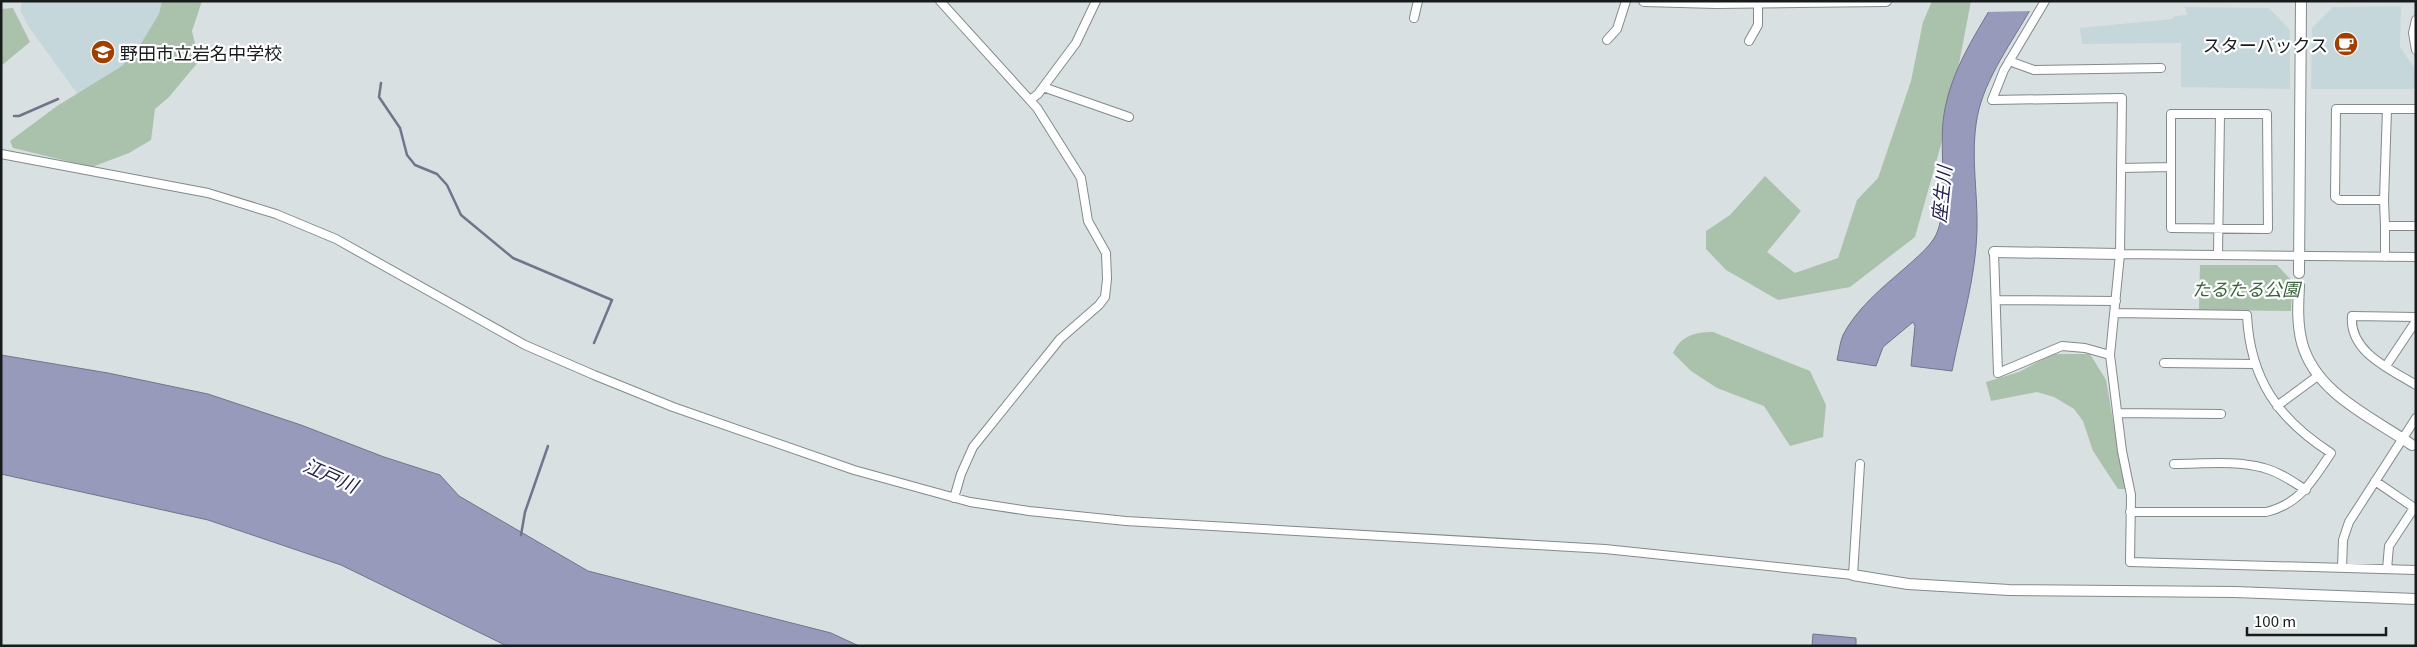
<svg xmlns="http://www.w3.org/2000/svg" width="2417" height="647" font-family="Georgia,'Noto Sans JP',serif">
<style>
.built{fill:#c6d7db}
.green{fill:#aac2ab}
.water{fill:#989abb;stroke:#72748b}
.pier{fill:#d8e0e2}
.lines{fill:none;stroke-linecap:round;stroke-linejoin:round}
.stream{stroke:#72748b;stroke-width:2.5}
.minor-casing{stroke:#838a8c;stroke-width:10}
.tertiary-casing{stroke:#838a8c;stroke-width:12}
.minor{stroke:#fff;stroke-width:8}
.tertiary{stroke:#fff;stroke-width:10}
.labels{text-anchor:middle;dominant-baseline:central;stroke-width:4.5;stroke-linejoin:round;paint-order:stroke}
.poi-label{font-size:18px;fill:#181b1c;stroke:#fff;text-anchor:end}
.park-label{font-size:18px;font-style:italic;fill:#39633c;stroke:#fff}
.water-label{font-size:19px;font-style:italic;fill:#24224e;stroke:#fff}
</style>
<rect width="100%" height="100%" fill="#d8e0e2"/>
<!-- built -->
<path class="built" d="M22,1H175L176,6L89,110L28,26L20,10Z
M2401,6L2400,47L2416,70V89H2311L2312,28L2333,7Z
M2185,7L2269,8L2290,30V89L2181,87V43L2082,44L2080,28L2172,19L2175,16L2187,15Z"/>
<!-- green -->
<path class="green" d="M162,1H202L192,31L199,61L169,97L155,109L151,140L129,153L92,167L13,148L10,141L57,106L122,66L137,50L159,14Z
M1932,1H1971L1949,116L1915,237L1850,287L1778,300L1726,270L1706,249V231L1730,215L1765,176L1801,211L1767,252L1795,273L1838,258L1857,200L1878,178L1911,81L1923,22Z
M13,8L30,42L1,66V9Z
M2200,265H2277L2292,281L2291,311L2199,310Z
M1713,332L1810,371L1826,405L1823,437L1790,446L1764,406L1717,388L1691,371L1673,353C1681,336 1694,332 1713,332Z
M2053,354H2090L2106,380L2125,489H2118L2093,451L2083,421L2074,409L2054,397L2037,392L1991,401L1986,382L2019,372Z"/>
<!-- water -->
<path class="water" d="M1995,1H2035C2017,35 1989,71 1979,109C1969,149 1978,189 1977,230C1976,277 1961,325 1952,371L1911,366L1915,326L1913,322L1883,347L1876,366L1837,360C1839,352 1840,342 1843,335C1857,308 1883,287 1905,268C1916,258 1929,248 1936,235C1948,211 1940,151 1943,122C1948,76 1972,40 1995,1Z
M1,355L108,373L208,394L301,425L384,457L440,475L459,496L588,571L831,633L859,646H507L341,565L208,520L1,474Z
M1813,634L1856,638V646H1812Z"/>
<!-- pier -->
<path class="pier" d="M1992,1H2038L2033,11L1986,12Z"/>
<g class="lines">
<!-- stream -->
<path class="stream" d="M381,83L379,97L400,128L407,155L415,165L437,174L447,185L461,215L513,258L612,300L594,343
M14,116H19L58,99
M521,535L525,512L548,446"/>
<!-- minor casing -->
<g class="minor-casing">
<path id="minor" d="M940,1L1037,108L1081,178L1088,221L1106,253L1107,279L1105,297L1099,305L1060,339L973,447L961,474L954,498
M2045,1L2004,70L1992,100L2122,98L2120,254L2110,355L2122,451L2131,495L2130,562L2416,570
M1414,18L1418,1
M2416,20L2413,33L2416,50
M1607,40L1617,29L1626,1
M1749,41L1758,25V3
M2009,61L2034,70L2161,68
M1043,87L1129,117
M1030,100L1038,94L1076,43L1096,1
M1,154L208,193L276,214L336,239L525,345L594,375L673,407L854,470L970,502L1029,511L1126,521L1605,549L1853,575L1860,464
M2121,168L2171,167
M2384,200L2387,109
M2385,226L2384,200H2339L2335,197L2336,109H2416
M1994,252L1998,373L2062,346L2085,348L2110,355
M2120,254L2416,257
M2218,255L2220,114H2267L2268,229L2171,228V114H2220
M2385,257V226H2416
M1996,300L2116,301
M2115,313L2247,315C2250,379 2278,419 2331,453C2313,480 2300,504 2266,512H2130
M2416,317L2352,316C2349,352 2390,369 2416,385
M2164,363L2255,364
M2386,366L2416,321
M2277,406L2319,375
M2118,413L2221,414
M2174,464C2203,464 2236,460 2264,468C2280,472 2293,482 2306,490
M2375,481L2416,509
M2342,568L2343,540L2349,522L2416,418
M2387,569L2389,546L2414,508"/>
</g>
<!-- tertiary casing -->
<g class="tertiary-casing">
<path id="tertiary" d="M1644,1L1716,3L1886,1
M1994,252L2120,254
M2299,273L2301,1
M2299,286C2298,305 2297,324 2302,343C2316,394 2372,417 2412,445
M1853,575L1908,584L2009,590L2235,592L2416,599"/>
</g>
<!-- minor -->
<use href="#minor" class="minor"/>
<!-- tertiary -->
<use href="#tertiary" class="tertiary"/>
</g>
<!-- icons -->
<defs>
<g id="cafe-disc" transform="scale(1.25)"><circle r="9.5" fill="#a13f01" stroke="#fff"/><path d="M-5.5-4.5H6V0H3Q3 3.5 0 3.5H-2.5Q-5.5 3.5-5.5 0ZM3-3.2v2h1.7v-2ZM-6 4.5H4V6H-6Z" fill="#fff"/></g>
<g id="school-disc" transform="scale(1.25)"><circle r="9.5" fill="#a13f01" stroke="#fff"/><path d="M0-5L7-2L0 1L-7-2ZM-4 1L0 2.5L4 1V4Q0 6-4 4Z" fill="#fff"/></g>
</defs>
<g fill-rule="evenodd">
<use href="#cafe-disc" x="2346" y="44"/>
<use href="#school-disc" x="103" y="52"/>
</g>
<g class="labels">
<!-- poi labels -->
<g class="poi-label">
<text x="2328" y="44">スターバックス</text>
<text x="120" y="52" text-anchor="start">野田市立岩名中学校</text>
</g>
<!-- park labels -->
<g class="park-label">
<text x="2246" y="288">たるたる公園</text>
</g>
<!-- water labels -->
<g class="water-label">
<text transform="translate(1940 194) rotate(-84)">座生川</text>
<text transform="translate(331 474) rotate(24)">江戸川</text>
</g>
</g>
<!-- border -->
<rect width="2417" height="647" fill="none" stroke="#181b1c" stroke-width="5"/>
<!-- scale -->
<path d="M2247 627v8h139v-8" fill="none" stroke="#181b1c" stroke-width="2.5"/>
<text x="2254" y="627" font-size="15" fill="#181b1c" stroke="#ffffff" stroke-width="4" paint-order="stroke">100 m</text>
</svg>
